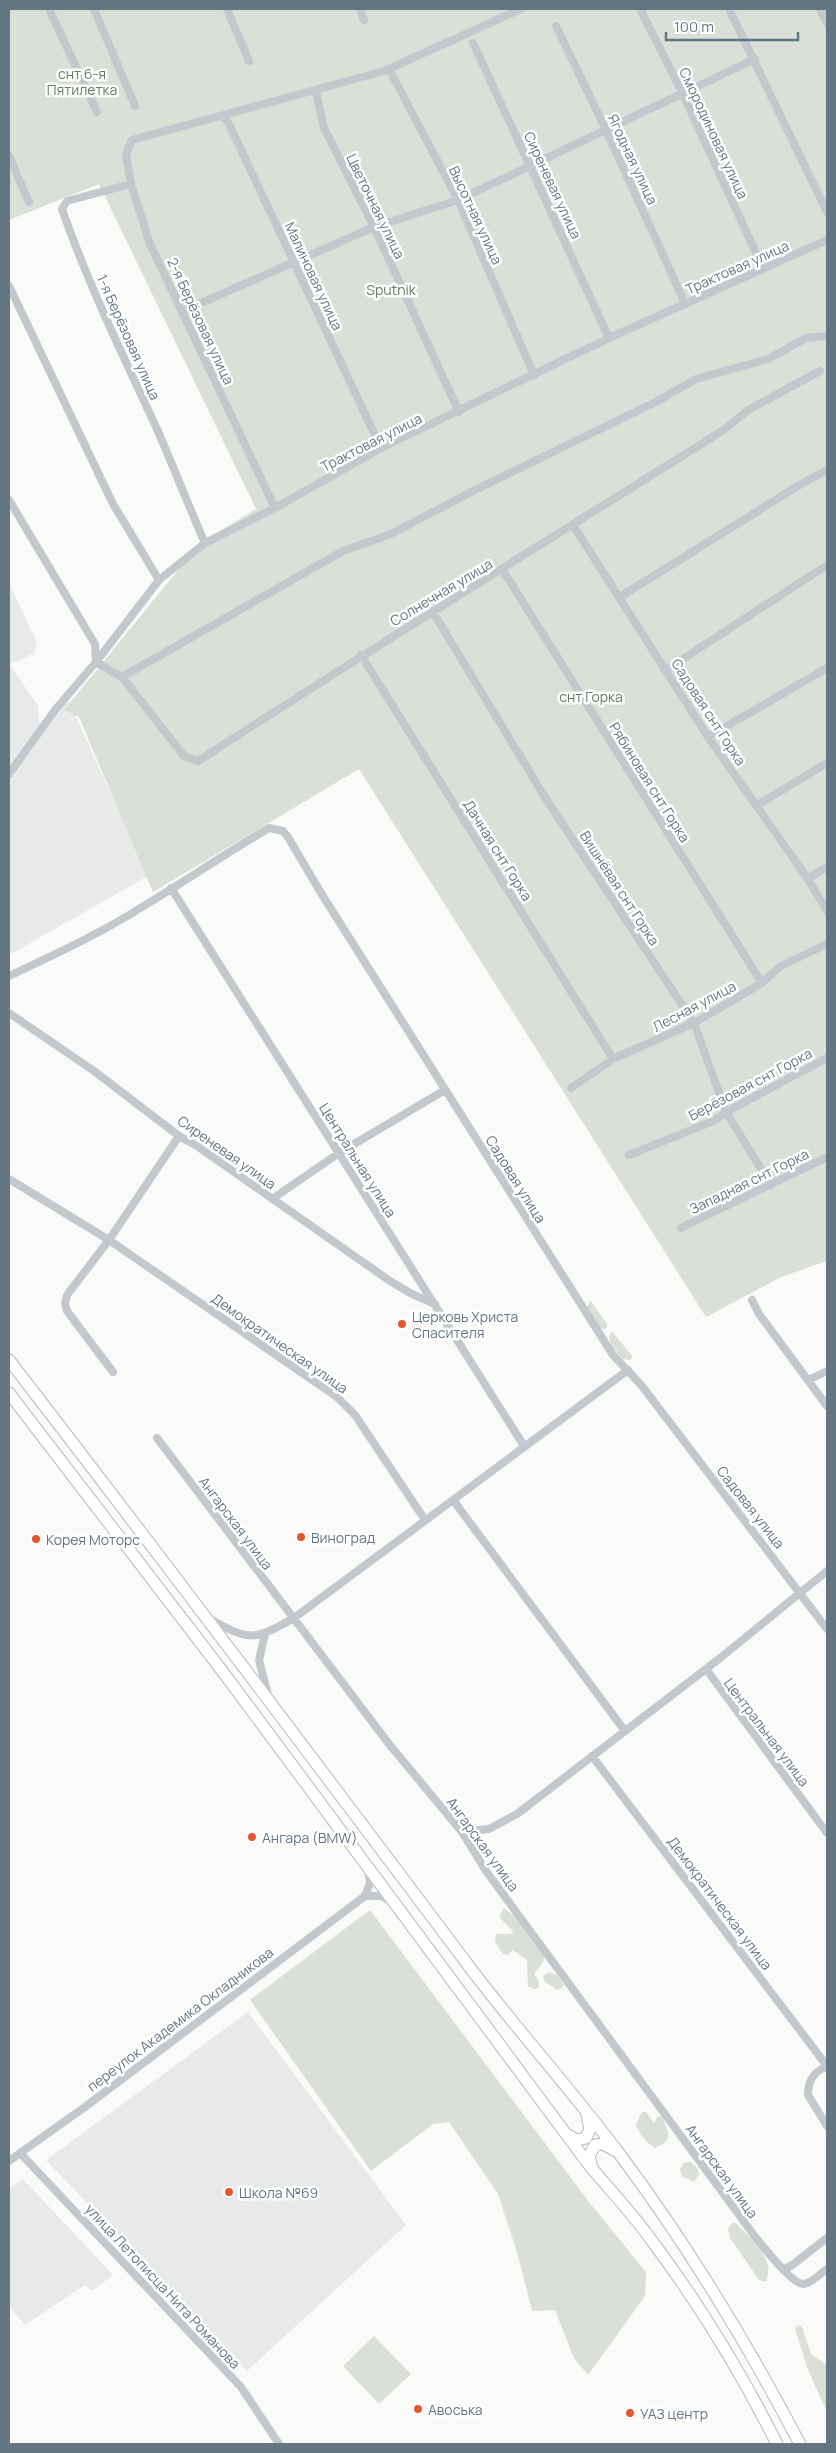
<svg xmlns="http://www.w3.org/2000/svg" width="836" height="2453" font-family="Manrope,sans-serif">
<style>
.built{fill:#e8e9e9}
.green{fill:#dadfd7}
.lines{fill:none;stroke-linecap:round;stroke-linejoin:round}
.primary-casing{stroke:#b5babe;stroke-width:13}
.minor{stroke:#c3c8cc;stroke-width:8}
.primary{stroke:#fff;stroke-width:11}
.poi-dot{fill:#e4572e;stroke:#fff;stroke-width:2}
.labels{text-anchor:middle;dominant-baseline:central;stroke-width:5;stroke-linejoin:round;paint-order:stroke}
.park-label{font-size:14px;fill:#687a64;stroke:#fff}
.street-label{font-size:14px;fill:#657683;stroke:#fff}
.poi-label{font-size:14px;fill:#657683;stroke:#fff;text-anchor:start}
</style>
<rect width="100%" height="100%" fill="#fafaf8"/>
<!-- built -->
<path class="built" d="M9,583L37,643L34,653L10,665L38,706L40,730L67,697L148,876L9,955Z
M248,2012L406,2225L247,2371L46,2160Z
M23,2179L113,2275L92,2291L85,2285L25,2325L9,2307V2189Z"/>
<!-- green -->
<path class="green" d="M9,9H827V1261L781,1277L706,1317L359,769L153,892L79,717L64,710L200,543L256,509L99,184L9,220Z
M590,1300L607,1324V1328L604,1329L600,1328L587,1308Z
M612,1331L632,1356L631,1360L622,1359L612,1346L609,1336Z
M504,1908L515,1917L544,1956L543,1962L534,1974L539,1981V1988L534,1989L528,1986L527,1960L513,1950L507,1955L503,1954L495,1942L496,1934H512L513,1931L499,1917Z
M370,1910L589,2202L646,2272L645,2296L588,2375L574,2358L555,2310L532,2311L517,2252L498,2194L449,2122L433,2124L371,2171L250,2000Z
M550,1972L557,1975L564,1985L562,1988L557,1990L544,1981L543,1976Z
M642,2112H646L654,2123L658,2116L663,2117C667,2134 676,2138 655,2148C646,2142 641,2136 636,2125Z
M691,2162L698,2169L699,2175L694,2182L682,2176L680,2169L684,2163Z
M732,2223H736C751,2239 776,2258 766,2282L759,2280L730,2238L728,2229Z
M798,2325L802,2327L811,2354L827,2365V2412L808,2370L795,2329Z
M374,2336L411,2374L379,2404L343,2366Z"/>
<g class="lines">
<!-- primary casing -->
<g class="primary-casing">
<path id="primary" d="M9,1360C166,1563 320,1768 474,1973C521,2034 572,2091 618,2152C687,2244 747,2343 800,2444
M9,1393L223,1672L589,2165C610,2190 633,2214 652,2241C700,2305 741,2372 777,2444
M566,2134L577,2140L586,2138L590,2129L587,2115
M592,2168L589,2156L595,2145L603,2144L614,2150"/>
</g>
<!-- minor -->
<path class="minor" d="M49,9L97,112
M94,9L135,106
M227,9L249,61
M360,9L364,20
M640,9L682,92L763,268
M729,9L827,212
M820,9L827,23
M556,26L606,130L685,303
M473,43L609,338
M389,69L458,200L534,375
M316,91L324,128L374,227L459,412
M222,116L228,122L381,448
M9,156L29,202
M131,184L67,201L62,209C88,284 123,355 156,427C173,465 188,505 205,543
M9,286L113,504L159,580
M183,311L374,227L458,200L755,59
M9,500L95,644L96,662
M275,508L150,244L131,184L126,154L132,140L384,71L521,9
M573,525L708,737L808,879L827,911
M502,569L762,983
M620,597L798,486L827,470
M433,612L546,799L694,1023L726,1112L771,1185
M361,655L613,1059
M96,662L122,677L184,756L198,761C372,648 549,540 725,429L748,410L820,371
M666,670L827,565
M122,677L343,551L391,534L479,488L656,402L696,379L768,359L806,338L827,336
M708,737L827,668
M9,774L55,710L96,662L159,580L205,543L275,508L381,448L609,338L827,240
M756,806L827,763
M808,879L827,867
M171,888L524,1446
M9,976C56,954 103,932 147,904C188,879 228,852 269,828L283,831L288,837L321,893L613,1355L642,1386L827,1629
M9,1013L94,1071L179,1136L197,1146L390,1281L412,1294L435,1304
M571,1088L613,1059L694,1023L762,983L781,966L827,944
M179,1136L109,1240L337,1397L355,1415L425,1520
M629,1155L716,1120L726,1112L827,1058
M9,1179L109,1240L67,1295L65,1304L67,1311L113,1372
M272,1199L339,1153L445,1090
M681,1228L827,1157
M752,1300L759,1314L827,1406
M808,1380L827,1371
M157,1438L389,1744L462,1832L486,1871L756,2238C764,2247 793,2286 804,2284C812,2283 821,2273 827,2269
M453,1500L625,1731
M210,1619C250,1642 255,1640 294,1618L628,1370
M265,1634L259,1660L268,1695
M706,1669L827,1833
M592,1756L827,2066
M462,1832L489,1829L517,1814L719,1659L827,1571
M365,1896H381L392,1902
M365,1896L370,1883L368,1869
M826,2067C813,2072 808,2081 808,2095L827,2126
M20,2153L241,2387L279,2444
M9,2161L89,2104L365,1896
M783,2269L791,2266L827,2238"/>
<!-- primary -->
<use href="#primary" class="primary"/>
</g>
<!-- markers -->
<g class="poi-dot">
<circle cx="402" cy="1324" r="5"/>
<circle cx="301" cy="1537" r="5"/>
<circle cx="36" cy="1539" r="5"/>
<circle cx="252" cy="1837" r="5"/>
<circle cx="229" cy="2192" r="5"/>
<circle cx="418" cy="2409" r="5"/>
<circle cx="630" cy="2413" r="5"/>
</g>
<g class="labels">
<!-- park labels -->
<g class="park-label">
<text x="82" y="73">снт 6-я<tspan x="82" dy="16">Пятилетка</tspan></text>
<text x="391" y="289">Sputnik</text>
<text x="591" y="696">снт Горка</text>
</g>
<!-- street labels -->
<g class="street-label">
<text transform="translate(714 133) rotate(65)">Смородиновая улица</text>
<text transform="translate(633 159) rotate(65)">Ягодная улица</text>
<text transform="translate(553 185) rotate(65)">Сиреневая улица</text>
<text transform="translate(376 206) rotate(64)">Цветочная улица</text>
<text transform="translate(476 215) rotate(65)">Высотная улица</text>
<text transform="translate(737 267) rotate(-24)">Трактовая улица</text>
<text transform="translate(314 276) rotate(65)">Малиновая улица</text>
<text transform="translate(201 321) rotate(65)">2-я Берёзовая улица</text>
<text transform="translate(129 337) rotate(66)">1-я Берёзовая улица</text>
<text transform="translate(371 442) rotate(-27)">Трактовая улица</text>
<text transform="translate(441 592) rotate(-31)">Солнечная улица</text>
<text transform="translate(709 712) rotate(57)">Садовая снт Горка</text>
<text transform="translate(650 782) rotate(58)">Рябиновая снт Горка</text>
<text transform="translate(498 850) rotate(58)">Дачная снт Горка</text>
<text transform="translate(620 888) rotate(57)">Вишнёвая снт Горка</text>
<text transform="translate(694 1006) rotate(-28)">Лесная улица</text>
<text transform="translate(750 1084) rotate(-28)">Берёзовая снт Горка</text>
<text transform="translate(227 1152) rotate(35)">Сиреневая улица</text>
<text transform="translate(358 1160) rotate(58)">Центральная улица</text>
<text transform="translate(516 1179) rotate(58)">Садовая улица</text>
<text transform="translate(749 1181) rotate(-26)">Западная снт Горка</text>
<text transform="translate(280 1343) rotate(35)">Демократическая улица</text>
<text transform="translate(751 1507) rotate(52)">Садовая улица</text>
<text transform="translate(236 1523) rotate(53)">Ангарская улица</text>
<text transform="translate(767 1732) rotate(53)">Центральная улица</text>
<text transform="translate(483 1844) rotate(54)">Ангарская улица</text>
<text transform="translate(720 1903) rotate(53)">Демократическая улица</text>
<text transform="translate(180 2019) rotate(-37)">переулок Академика Окладникова</text>
<text transform="translate(722 2171) rotate(54)">Ангарская улица</text>
<text transform="translate(163 2286) rotate(47)">улица Летописца Нита Романова</text>
</g>
<!-- poi labels -->
<g class="poi-label">
<text x="412" y="1316">Церковь Христа<tspan x="412" dy="16">Спасителя</tspan></text>
<text x="311" y="1537">Виноград</text>
<text x="46" y="1539">Корея Моторс</text>
<text x="262" y="1837">Ангара (BMW)</text>
<text x="239" y="2192">Школа №69</text>
<text x="428" y="2409">Авоська</text>
<text x="640" y="2413">УАЗ центр</text>
</g>
</g>
<!-- border -->
<rect width="836" height="2453" fill="none" stroke="#657683" stroke-width="20"/>
<!-- scale -->
<path d="M666 32v8h132v-8" fill="none" stroke="#657683" stroke-width="2.5"/>
<text x="674" y="32" font-size="15" fill="#657683" stroke="#ffffff" stroke-width="4" paint-order="stroke">100 m</text>
</svg>
